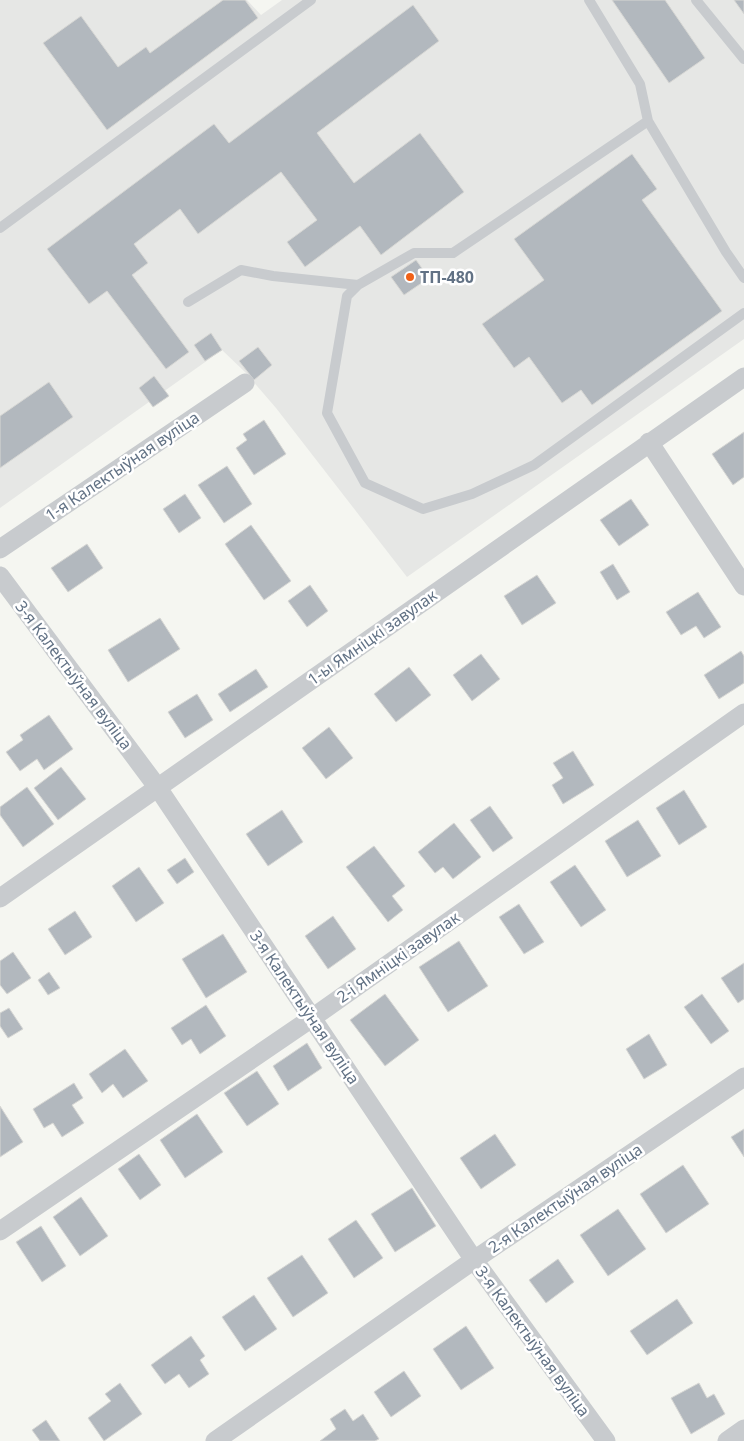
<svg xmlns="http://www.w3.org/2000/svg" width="744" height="1441" font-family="'Noto Sans',sans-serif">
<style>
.built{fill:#e6e7e5}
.building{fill:#b2b8be;stroke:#d7d7d4}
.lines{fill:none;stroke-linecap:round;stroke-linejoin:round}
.lane{stroke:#c8cbce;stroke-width:10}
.street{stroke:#c8cbce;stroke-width:19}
.poi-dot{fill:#f06118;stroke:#fff;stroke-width:2}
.labels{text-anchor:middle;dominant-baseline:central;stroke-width:5;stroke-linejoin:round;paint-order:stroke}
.poi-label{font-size:16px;font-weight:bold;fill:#627285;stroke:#fff;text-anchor:start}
.street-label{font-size:16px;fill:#627285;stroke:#fff}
</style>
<rect width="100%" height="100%" fill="#f5f6f1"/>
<!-- built -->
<path class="built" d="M0,0H247L261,15L282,0H744V339L407,577L276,408L245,372L222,350L0,508Z"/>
<!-- building -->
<path class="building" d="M223,0H245L258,18L107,130L43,43L81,16L118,67L146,47L150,53Z
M612,0H665L705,58L669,83Z
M734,0H744V14Z
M413,5L439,41L317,133L354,183L420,133L464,192L381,255L360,226L305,267L287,242L317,220L281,172L198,234L180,209L134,244L148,263L132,275L189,352L166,369L107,291L89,304L47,249L214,124L229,143Z
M632,154L657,189L642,200L722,311L592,405L581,390L562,403L529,357L514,368L482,324L544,280L514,239Z
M416,260L429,278L404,295L391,277Z
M211,333L222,350L205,361L194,345Z
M258,347L272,365L254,380L239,361Z
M154,376L169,396L153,407L139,388Z
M49,382L73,417L0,468V416Z
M264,420L286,454L254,475L236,448L247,440L243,434Z
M744,432V477L733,485L712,454Z
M227,466L252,504L224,523L198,485Z
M185,494L201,518L179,533L163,509Z
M631,499L649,525L619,546L600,520Z
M251,525L291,581L264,600L225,544Z
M87,544L103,568L68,592L51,568Z
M613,564L630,592L617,600L600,572Z
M537,575L556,603L522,625L504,596Z
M310,585L328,611L307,627L288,601Z
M698,592L721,627L704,638L696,626L681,635L666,612Z
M160,618L180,649L128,682L108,650Z
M741,651L744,656V683L719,699L704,675Z
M481,654L500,679L472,701L453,675Z
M409,667L431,695L396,722L374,694Z
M256,669L268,687L230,712L218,694Z
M197,694L213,720L185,738L168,712Z
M49,715L73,749L44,770L37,759L20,771L6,752L23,740L20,735Z
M329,727L353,758L326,779L302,748Z
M573,751L594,785L563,804L552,785L563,778L553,763Z
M61,767L86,799L58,820L34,788Z
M27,787L54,824L23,847L0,815V807Z
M684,790L707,827L679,845L656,808Z
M490,806L513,838L493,852L470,820Z
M282,810L303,842L268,866L246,834Z
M638,820L661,856L627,877L605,841Z
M454,823L481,857L453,879L443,867L435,873L418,852Z
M374,846L405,886L392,896L403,910L388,922L346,867Z
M185,858L194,872L177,884L167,870Z
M575,865L606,910L581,927L550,882Z
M139,867L164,903L136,922L112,886Z
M519,904L544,942L524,954L499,917Z
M75,911L92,937L65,955L48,929Z
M333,916L356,949L328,969L305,936Z
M223,934L247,972L206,998L182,959Z
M459,941L488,986L448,1012L419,967Z
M13,952L31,978L7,994L0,985V961Z
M744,963V999L738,1003L721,978Z
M49,972L60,988L48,995L38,980Z
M385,994L419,1040L385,1066L350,1020Z
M702,994L729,1031L711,1044L684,1007Z
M206,1005L226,1036L200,1054L191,1039L182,1045L171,1028Z
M9,1008L23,1029L8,1038L0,1026V1013Z
M649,1034L667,1065L644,1079L626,1049Z
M307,1043L322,1068L288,1091L273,1066Z
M125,1049L148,1081L123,1098L113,1084L102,1093L89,1074Z
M257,1071L279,1104L247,1126L224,1093Z
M74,1083L83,1098L72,1105L84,1123L62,1137L53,1123L44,1128L33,1109Z
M0,1106L23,1142L0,1157Z
M197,1114L223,1152L185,1178L160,1140Z
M744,1129V1157L731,1137Z
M495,1134L516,1165L481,1189L460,1158Z
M139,1154L161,1185L140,1200L118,1169Z
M683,1165L709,1204L666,1233L640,1194Z
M412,1188L436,1226L395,1252L371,1214Z
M81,1197L108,1236L80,1256L53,1217Z
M618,1209L646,1249L608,1276L580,1235Z
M356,1220L383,1258L354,1278L328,1239Z
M41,1226L66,1266L42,1282L16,1242Z
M302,1255L328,1293L293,1317L267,1278Z
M558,1259L574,1282L546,1303L529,1280Z
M254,1295L277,1329L245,1351L222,1317Z
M677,1299L693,1323L647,1355L630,1331Z
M466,1326L494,1368L461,1390L433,1349Z
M191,1336L205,1356L200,1360L209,1374L189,1388L179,1374L165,1384L151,1365Z
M404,1371L421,1396L391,1417L374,1392Z
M120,1383L142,1414L104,1441L88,1418L111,1401L105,1394Z
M699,1383L707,1398L714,1394L725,1414L691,1434L671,1398Z
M345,1409L353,1421L363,1414L379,1439L375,1441H320L336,1429L330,1419Z
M46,1420L60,1441H40L32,1430Z"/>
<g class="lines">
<!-- lane -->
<path class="lane" d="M589,0L640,84L648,121L726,252L744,278
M696,0L744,59
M648,121L453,253H414L358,285L347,296L327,413L365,483L423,509L472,494L534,465L744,313
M0,228L311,0
M188,302L241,270L273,276L358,285"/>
<!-- street -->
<path class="street" d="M649,442L744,586
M0,549L245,383
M0,576L158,788L474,1260L606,1441
M0,898L744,377
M0,1231L312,1018L744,713
M215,1441L474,1260L744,1077
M727,1441L744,1429"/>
</g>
<!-- markers -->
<circle class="poi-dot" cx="410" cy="277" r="5"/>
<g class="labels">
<!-- poi labels -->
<g class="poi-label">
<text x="420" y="277">ТП-480</text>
</g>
<!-- street labels -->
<g class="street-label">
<text transform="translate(122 466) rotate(-34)">1-я Калектыўная вуліца</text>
<text transform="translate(372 637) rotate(-35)">1-ы Ямніцкі завулак</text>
<text transform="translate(74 675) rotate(53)">3-я Калектыўная вуліца</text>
<text transform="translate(398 957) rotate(-35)">2-і Ямніцкі завулак</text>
<text transform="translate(305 1007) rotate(56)">3-я Калектыўная вуліца</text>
<text transform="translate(565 1198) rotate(-34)">2-я Калектыўная вуліца</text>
<text transform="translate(533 1341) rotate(54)">3-я Калектыўная вуліца</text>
</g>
</g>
</svg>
